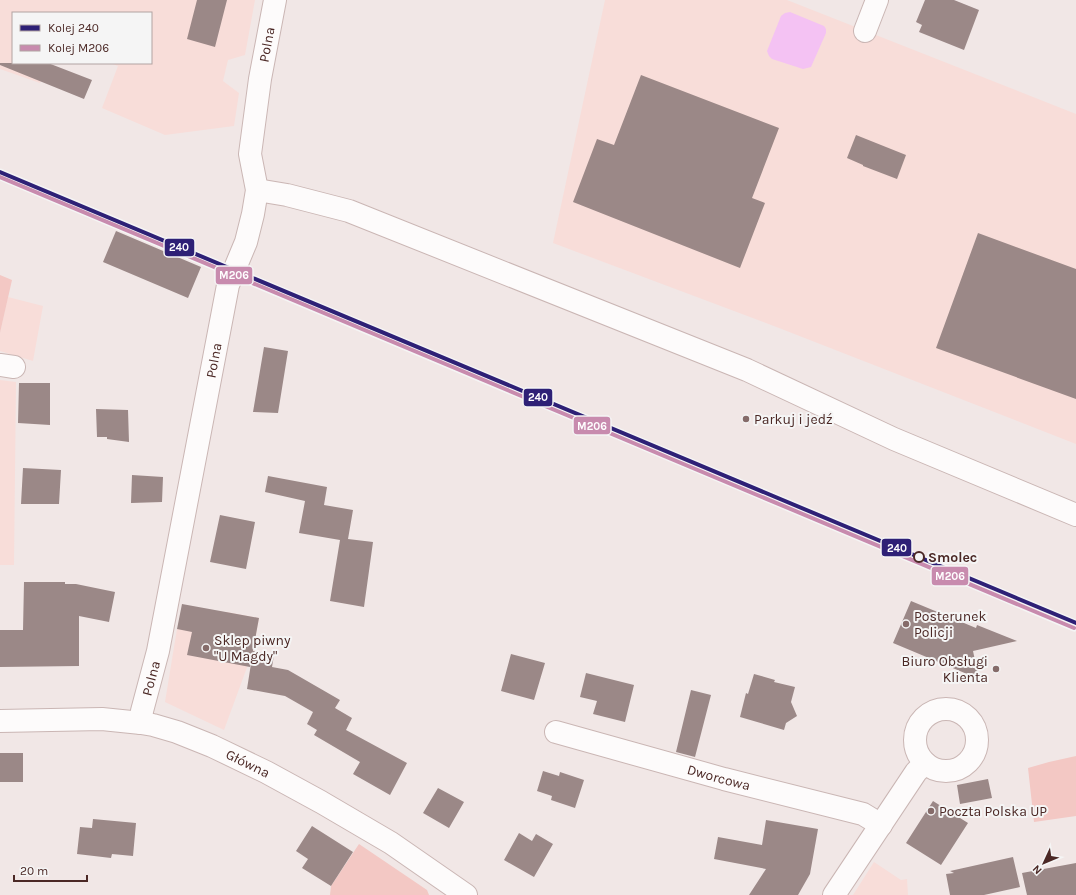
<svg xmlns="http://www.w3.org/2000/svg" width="1076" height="895" font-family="Karla,sans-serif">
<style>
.built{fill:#f8ddd9}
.green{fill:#f3c8c4}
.water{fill:#f4c2f3}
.building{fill:#9b8887}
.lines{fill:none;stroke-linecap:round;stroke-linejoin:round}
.minor-casing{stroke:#cab6b4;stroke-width:24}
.minor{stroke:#fdfbfb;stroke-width:22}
.rail-1-casing{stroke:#f5f5f5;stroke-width:7}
.rail-2-casing{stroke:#f5f5f5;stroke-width:7}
.rail-1{stroke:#2e2076;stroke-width:4}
.rail-2{stroke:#c88bae;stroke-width:4}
.poi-dot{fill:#856b69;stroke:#f5f5f5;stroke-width:1.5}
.stop-dot{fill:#f5f5f5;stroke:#4b2825;stroke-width:2}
.labels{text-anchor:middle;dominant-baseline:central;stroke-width:4;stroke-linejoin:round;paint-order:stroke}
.street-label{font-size:14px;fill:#4b2825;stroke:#f5f5f5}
.poi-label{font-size:14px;fill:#4b2825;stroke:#f5f5f5;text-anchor:start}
.stop-label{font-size:14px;font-weight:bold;fill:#4b2825;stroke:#f5f5f5;text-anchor:start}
.line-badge{stroke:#f5f5f5;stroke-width:1.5}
.badge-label{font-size:11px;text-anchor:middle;font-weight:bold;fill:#fff}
</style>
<rect width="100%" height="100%" fill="#f1e7e6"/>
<!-- built -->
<path class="built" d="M0,0H255L245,55L228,60L223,81L239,93L234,126L165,135L102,108L118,66L110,63H151V13H13V63H48L40,83L0,69Z
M605,0H787L1076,114V444L779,328L553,243Z
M8,297L43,306L33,361L0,351V333Z
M0,380L16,382L14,565H0Z
M227,612L259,618L253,651L224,730L165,702L177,629Z
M874,862L901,880L907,879L908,895H853Z"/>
<!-- green -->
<path class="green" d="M0,275L12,280L0,333Z
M1076,756V816L1034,822L1028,768L1049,762Z
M359,844L427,890L429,895H330L331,886Z"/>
<!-- water -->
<path class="water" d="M790,12L824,26L826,29V33L811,67L803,69L772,59L769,56L767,51L781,16L785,13Z"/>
<!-- building -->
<path class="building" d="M197,0H227L215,47L187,39Z
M925,0H954L979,10L964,50L919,32L922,25L916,22Z
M0,63H48L92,80L84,99L0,65Z
M641,75L779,128L752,198L765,203L740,268L573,202L597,139L614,145Z
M856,135L906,155L897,179L863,166V165L847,158Z
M116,231L201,267L188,298L103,262Z
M978,233L1076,269V399L936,348Z
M264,347L288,351L278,413L253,412Z
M19,383H50V425L18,423Z
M96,409L128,410L129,442L107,439V437H97Z
M23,468L61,470L59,504H21Z
M132,475L163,477L162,502L131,503Z
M268,476L327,487L324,505L353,510L348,539L373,542L364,607L330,601L340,540L299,533L305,501L265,492Z
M220,515L255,522L246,569L210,562Z
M24,582H65V584H76L115,592L109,622L79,616V666L0,667V630H23Z
M911,601L976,628L977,625L1017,641L973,651L979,679L893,643Z
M182,604L259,618L250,667L187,655L192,632L177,629Z
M253,651L274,655L272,667L288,670L340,700L335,708L352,718L346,730L407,763L390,795L353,774L360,762L314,735L317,730L307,724L313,712L285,696L247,689Z
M511,654L545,663L534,700L501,691Z
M586,673L634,685L625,722L593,714L597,701L580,697Z
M754,674L775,680L774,682L795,687L791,702L797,716L786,723L784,730L740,717L746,693L748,694Z
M691,690L711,695L695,757L676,752Z
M0,753H23V782H0Z
M543,771L559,776L560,772L584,780L575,808L551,800L552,796L537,791Z
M988,779L992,798L960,804L957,785Z
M438,788L464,802L449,828L423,813Z
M933,801L968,823L941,865L906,843Z
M93,819L136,823L133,856L112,854L111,858L77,854L80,827L92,828Z
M766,820L818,829L810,874L798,895H749L766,869L714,859L718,837L762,845Z
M312,826L353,852L331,886L302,868L308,859L296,851Z
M519,833L532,841L536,834L553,844L534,877L504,860Z
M1013,857L1020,887L984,895H950L946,874L954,873L950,871Z
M1076,863V895H1027L1022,873Z"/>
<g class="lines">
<!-- minor casing -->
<g class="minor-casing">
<g id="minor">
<path d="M865,31L877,0"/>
<path d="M257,190L287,195L349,211L747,370L894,439L1076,515"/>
<path d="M0,365L14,367"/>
<circle cx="946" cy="740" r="31"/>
<path id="s1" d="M0,721L102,719L141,723L153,725L177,732L212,746L266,772L321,802L391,843L466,895"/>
<path id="s2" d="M141,723L142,711L158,651L228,285L246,242L253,214L257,190L250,154L260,79L275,0"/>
<path id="s3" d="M556,732L724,779L863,814L881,825"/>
<path d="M834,895L916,772L925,763"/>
</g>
</g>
<!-- minor -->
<use href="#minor" class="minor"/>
<!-- rail-1 casing -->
<g class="rail-1-casing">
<path id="rail-1" d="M0,172L1076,623"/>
</g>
<!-- rail-2 casing -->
<g class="rail-2-casing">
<path id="rail-2" d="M0,177L1074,628"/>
</g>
<!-- rail-1 -->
<use href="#rail-1" class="rail-1"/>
<!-- rail-2 -->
<use href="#rail-2" class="rail-2"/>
</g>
<!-- markers -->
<g class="poi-dot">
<circle cx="746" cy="419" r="4"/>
<circle cx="906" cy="624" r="4"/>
<circle cx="206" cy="648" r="4"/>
<circle cx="996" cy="669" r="4"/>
<circle cx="931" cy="811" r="4"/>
</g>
<circle class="stop-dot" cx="919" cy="557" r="5"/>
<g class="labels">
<!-- street labels -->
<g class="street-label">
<text stroke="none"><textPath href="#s2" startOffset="694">Polna</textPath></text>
<text stroke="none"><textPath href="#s2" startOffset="370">Polna</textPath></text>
<text stroke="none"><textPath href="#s2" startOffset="46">Polna</textPath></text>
<text stroke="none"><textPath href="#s1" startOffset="256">Główna</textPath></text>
<text stroke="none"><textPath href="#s3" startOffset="169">Dworcowa</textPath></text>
</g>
<!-- poi labels -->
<g class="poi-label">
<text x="754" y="419">Parkuj i jedź</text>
<text x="914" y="616">Posterunek<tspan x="914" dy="16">Policji</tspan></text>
<text x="214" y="640">Sklep piwny<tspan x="214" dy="16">"U Magdy"</tspan></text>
<text x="988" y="661" text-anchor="end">Biuro Obsługi<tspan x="988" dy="16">Klienta</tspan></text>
<text x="939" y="811">Poczta Polska UP</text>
</g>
<!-- stop labels -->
<g class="stop-label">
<text x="928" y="557">Smolec</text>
</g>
</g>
<g class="line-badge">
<rect x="164" y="238" width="31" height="19" rx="4" fill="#2e2076"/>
<rect x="215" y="266" width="38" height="19" rx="4" fill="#c88bae"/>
<rect x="523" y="388" width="30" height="19" rx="4" fill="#2e2076"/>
<rect x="573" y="416" width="38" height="19" rx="4" fill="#c88bae"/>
<rect x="881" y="538" width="31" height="19" rx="4" fill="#2e2076"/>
<rect x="931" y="566" width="38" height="20" rx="4" fill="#c88bae"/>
</g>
<g class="badge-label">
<text x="179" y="251">240</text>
<text x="234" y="279">M206</text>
<text x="538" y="401">240</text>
<text x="592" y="430">M206</text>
<text x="897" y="552">240</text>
<text x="950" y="580">M206</text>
</g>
<!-- legend -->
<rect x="12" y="12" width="140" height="52" fill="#f5f5f5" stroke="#b1a3a2"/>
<rect x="20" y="25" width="20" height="6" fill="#2e2076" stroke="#b1a3a2"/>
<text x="48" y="32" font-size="12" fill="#4b2825">Kolej 240</text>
<rect x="20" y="45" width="20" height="6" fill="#c88bae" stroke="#b1a3a2"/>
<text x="48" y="52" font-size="12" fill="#4b2825">Kolej M206</text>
<!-- north arrow -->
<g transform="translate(1044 863) rotate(226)" stroke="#f5f5f5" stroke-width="3" paint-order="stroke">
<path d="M0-3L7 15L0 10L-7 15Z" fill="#4b2825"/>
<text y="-6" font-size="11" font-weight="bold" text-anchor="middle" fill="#4b2825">N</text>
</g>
<!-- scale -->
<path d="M14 875v6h73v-6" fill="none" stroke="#4b2825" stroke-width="2"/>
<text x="20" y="875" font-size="12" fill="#4b2825" stroke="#f5f5f5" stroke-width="3" paint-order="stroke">20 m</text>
</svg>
